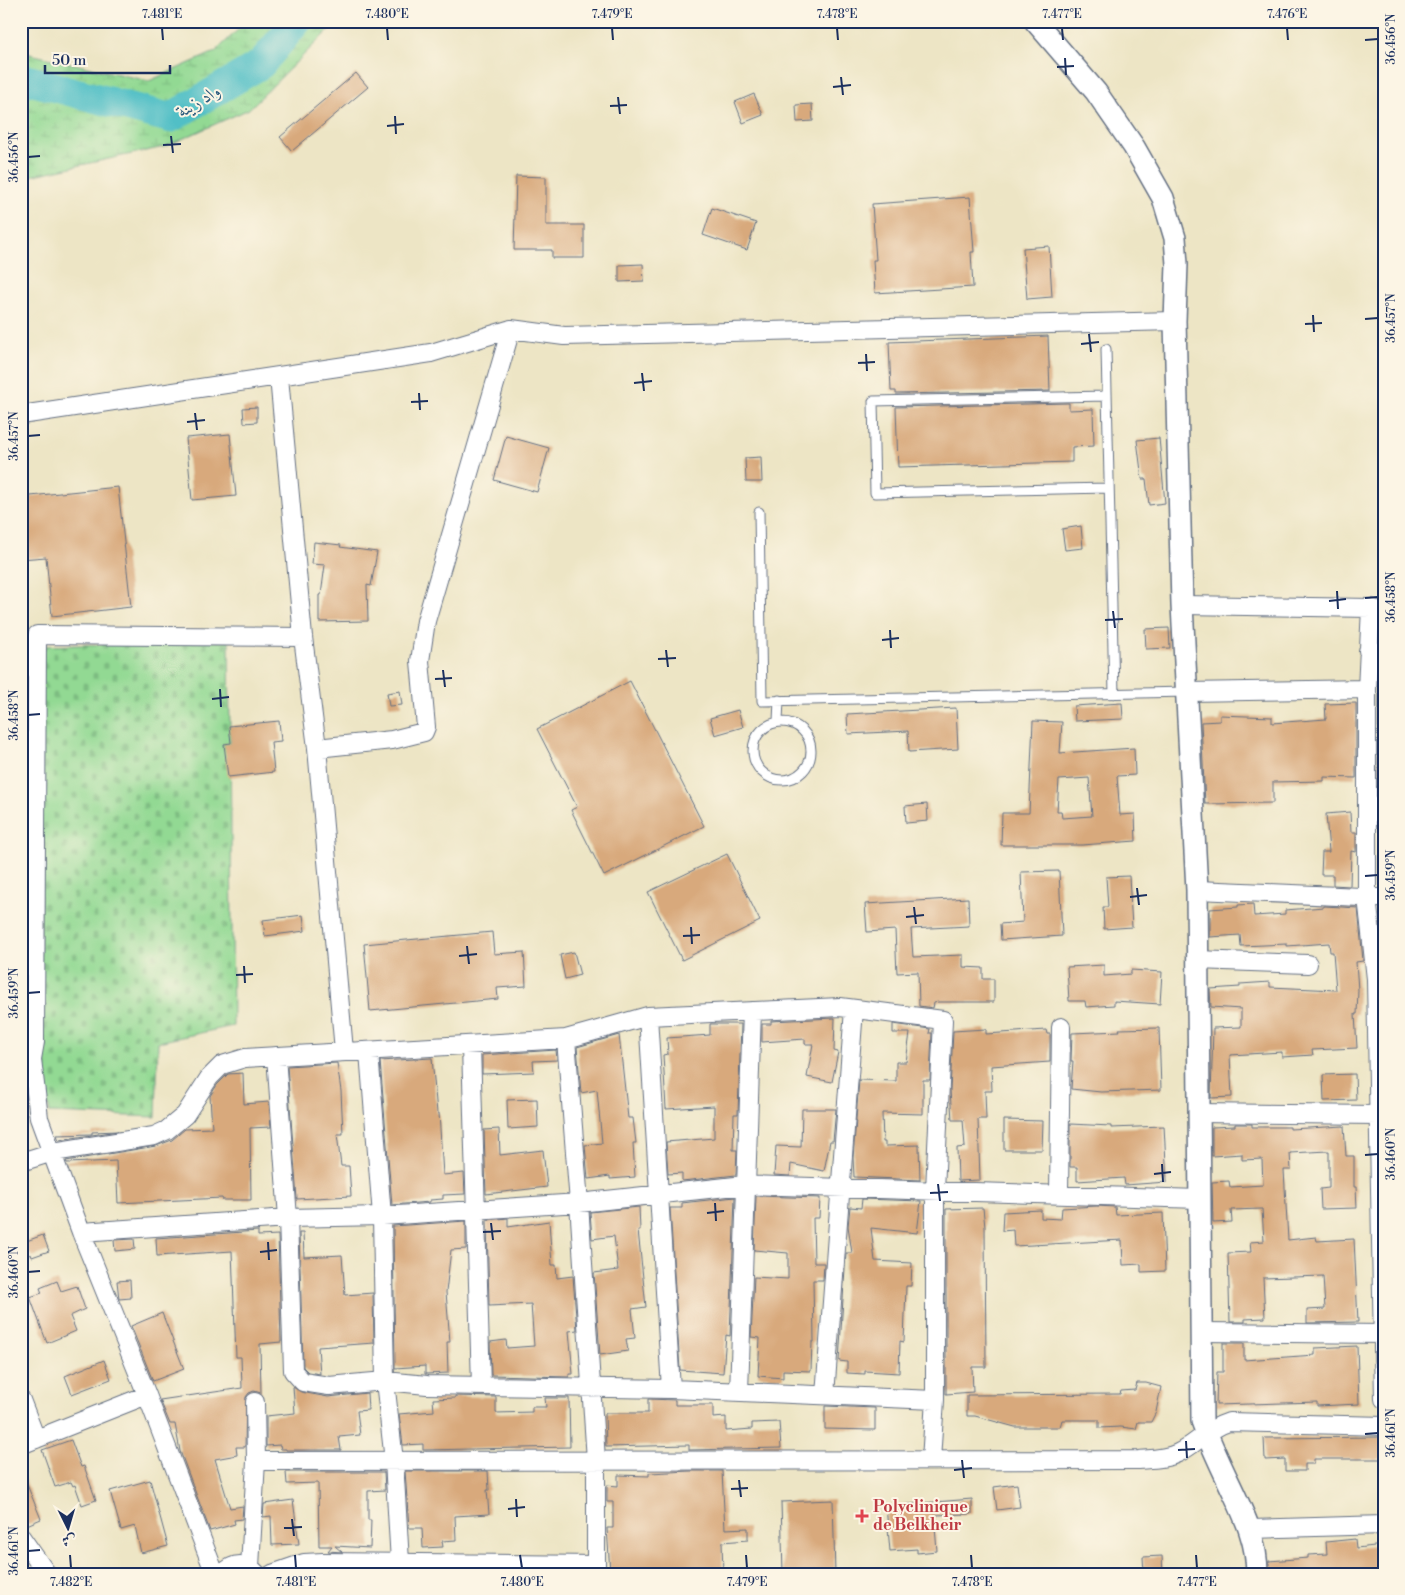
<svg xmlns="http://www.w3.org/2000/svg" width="1405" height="1595" font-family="'Libre Bodoni',Amiri,serif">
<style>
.wetland{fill:url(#wetland-marsh);stroke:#568478}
.cemetery{fill:url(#cemetery-stones);stroke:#568478}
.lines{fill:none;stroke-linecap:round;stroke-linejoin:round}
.river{stroke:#51bfc6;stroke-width:30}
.building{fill:#d8a97b;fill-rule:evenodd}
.service-casing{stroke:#646f82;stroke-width:11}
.minor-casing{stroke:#646f82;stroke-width:20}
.tertiary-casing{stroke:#646f82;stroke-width:24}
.service{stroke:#fff;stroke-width:9}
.minor{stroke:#fff;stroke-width:18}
.tertiary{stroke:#fff;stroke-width:21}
.ticks{fill:none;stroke:#1b2f5e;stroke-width:2}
.health-dot{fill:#e0444e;stroke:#fcf5e5;stroke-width:2}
.labels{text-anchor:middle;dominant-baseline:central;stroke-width:4;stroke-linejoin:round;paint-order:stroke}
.health-label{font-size:16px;font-weight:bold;fill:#be3a42;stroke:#fcf5e5;text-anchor:start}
.water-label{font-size:18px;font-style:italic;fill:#2b5a7d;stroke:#fcf5e5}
.neatline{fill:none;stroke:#1b2f5e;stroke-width:2}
.ticks-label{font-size:12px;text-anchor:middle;fill:#1b2f5e}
</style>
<defs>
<pattern id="wetland-marsh" width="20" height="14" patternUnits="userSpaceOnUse" patternTransform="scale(1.25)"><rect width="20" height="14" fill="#92d993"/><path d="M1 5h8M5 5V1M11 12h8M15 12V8" fill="none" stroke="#7dbb81"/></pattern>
<pattern id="cemetery-stones" width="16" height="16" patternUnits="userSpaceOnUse" patternTransform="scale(1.25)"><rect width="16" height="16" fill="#92d993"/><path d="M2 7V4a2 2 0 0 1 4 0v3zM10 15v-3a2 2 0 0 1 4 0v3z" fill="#7dbb81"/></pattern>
</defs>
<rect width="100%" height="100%" fill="#fcf5e5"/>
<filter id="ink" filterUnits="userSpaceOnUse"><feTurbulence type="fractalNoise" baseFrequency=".02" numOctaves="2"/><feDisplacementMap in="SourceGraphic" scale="10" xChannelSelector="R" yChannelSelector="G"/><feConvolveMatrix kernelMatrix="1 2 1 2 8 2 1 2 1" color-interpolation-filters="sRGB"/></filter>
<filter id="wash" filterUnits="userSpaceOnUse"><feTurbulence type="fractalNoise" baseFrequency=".0096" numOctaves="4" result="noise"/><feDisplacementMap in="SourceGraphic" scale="20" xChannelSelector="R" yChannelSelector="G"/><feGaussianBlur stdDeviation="1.12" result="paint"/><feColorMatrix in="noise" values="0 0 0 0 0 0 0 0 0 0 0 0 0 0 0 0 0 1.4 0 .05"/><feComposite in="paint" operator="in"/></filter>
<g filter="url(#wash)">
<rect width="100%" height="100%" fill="#ede5c5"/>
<!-- wetland -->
<path class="wetland" d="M247,21H338L249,109L164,147L21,178V52L149,81L215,52Z"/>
<!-- cemetery -->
<path class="cemetery" d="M229,641L233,1026L158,1042L156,1117L50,1113L40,1063L41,646Z"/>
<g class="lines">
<!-- river -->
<path class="river" d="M21,78L170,118L261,64L297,21"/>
</g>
<g id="blocks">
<!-- building -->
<path class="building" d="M356,73L368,87L292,151L280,137Z
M754,94L763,115L743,123L735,102Z
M812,104L813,121L797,122L796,105Z
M516,176L546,177V225H584V258H552V250H514Z
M970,197L974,252H971L973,287L875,293L873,260H876L872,204Z
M712,208L756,223L747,250L703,235Z
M1049,246L1052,297L1027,299L1023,248Z
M643,264L644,281L619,282V265Z
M1048,336L1050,391L896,394V391H891L889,342Z
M1069,403V410L1093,409L1094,446L1072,447V462L898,467L896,407Z
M257,407V422L244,423L243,408Z
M230,434L236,496L192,500L186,438Z
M506,436L549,448L537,492L494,480Z
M1159,438L1165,503L1149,505L1146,479H1142L1137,440Z
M761,457L762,482H746L745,458Z
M118,487L131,607L52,616L46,557L21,559V497Z
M1081,526L1083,548L1065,550L1062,529Z
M314,542L341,545L340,547L377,552L371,586L367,585L368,621L319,622V595H321L325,565L312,564Z
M1169,628L1170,648L1146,649L1145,629Z
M1379,662L1384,663V800H1378Z
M630,681L704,826L604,876L571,810L577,807L537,729Z
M400,691L402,705L389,706L387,693Z
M1122,703L1123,719L1075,721L1074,706Z
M1356,703V778L1324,777V781L1273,782V803L1205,804L1201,722L1220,721V715L1272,717V723L1326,719L1325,704Z
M956,708L958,749L909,752L908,731L848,734L847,714Z
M738,710L743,727L715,735L710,718Z
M279,721L281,741L271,742L274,772L228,777L224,744L231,743L229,726Z
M1033,721L1062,722L1060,753L1134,748L1135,775L1117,776L1120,815L1135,814L1136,841L1082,845H1001L1002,813H1029ZM1089,778L1092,816L1062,818L1061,811H1057L1059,780Z
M927,804L928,821L906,823L905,806Z
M1350,812L1351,832H1356V852L1351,851L1350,886L1333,885V875H1321L1322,852H1329L1326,814Z
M727,854L760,921L682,960L648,892Z
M1059,871L1062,936L1001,940L1000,924L1023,922L1021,872Z
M1129,876L1132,927L1104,929L1103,907H1108L1106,877Z
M968,898L969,926L911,929L913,957L963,955V967L983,968V979H994V1002H938L934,1003L933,1008L919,1006L918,972L897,973L895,930L867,932L865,904Z
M1253,904L1254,916L1285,914V910L1324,907V906L1358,908L1363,961L1356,962L1358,990L1357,1014H1355L1357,1048L1312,1050L1313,1055L1282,1057V1052L1230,1055L1232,1097L1211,1098L1213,1028L1241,1027V1009L1211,1007L1210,989L1240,987V984L1270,982V987L1336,990L1333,952H1330L1329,943L1287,946V944L1241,946L1240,935L1210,937V909L1238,907V905Z
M303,915L305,931L265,936L263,920Z
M492,932L494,954L524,952L526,986L497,988L498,999L370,1011L364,944Z
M574,952L580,975L565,979L560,955Z
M1104,965V976L1131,974V970L1162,972L1160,1004L1114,1001V1005L1086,1007L1085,1001H1069L1067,967Z
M835,1018L834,1051L838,1052L832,1082L807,1077L813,1044H805V1039L762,1042V1024H771V1021Z
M710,1024H741L738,1114H734L733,1150H737L736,1175L682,1181V1173L668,1174L666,1142L714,1138V1106L666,1109L663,1055L668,1054L667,1038L710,1035Z
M893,1024L930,1029L929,1033H932L930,1080H923V1114L882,1113L883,1142H885V1146L919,1145L920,1180L854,1177L853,1158L859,1080L896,1081V1062H906L910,1033H893Z
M1159,1028L1161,1090L1101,1092L1071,1089L1073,1061H1071L1072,1033L1120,1031L1119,1029Z
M986,1029V1034L1046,1030L1047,1034H1050V1062L991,1066L992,1091H985L986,1119H978L980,1180L958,1181L957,1148L965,1147L963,1120H952L950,1090L953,1031Z
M619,1035L628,1118H633L636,1143H633L635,1177L610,1179V1176L588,1179L585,1145L602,1143L597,1090L581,1093L577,1047Z
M556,1050L557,1060L533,1061L534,1072L482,1074V1055Z
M432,1058L437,1113H439L443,1175L464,1173L465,1194L443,1195V1199L430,1200V1202L392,1205L380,1061Z
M337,1063L341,1091L343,1134H337L341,1166H349L351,1196L297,1199L287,1066Z
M243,1073L244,1104L269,1102L271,1127L250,1128L251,1200H223L222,1198L118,1203L116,1161L67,1163L66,1161L156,1146L172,1140L185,1129L212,1128L210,1096L217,1085L228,1074Z
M1355,1074L1356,1100L1324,1101L1323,1075Z
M537,1099L538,1127L508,1129L507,1100Z
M802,1109H836L833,1141H830L824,1171L791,1164L790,1176L774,1175L776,1146L801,1147Z
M1004,1120L1043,1121L1042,1150H1004Z
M1070,1124L1111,1126V1128L1164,1126L1167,1182L1125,1185L1124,1178L1077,1181V1167H1070Z
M1235,1124H1252V1127H1290V1129L1344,1126L1346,1156H1354V1187H1356L1357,1208L1321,1209L1320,1189L1329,1188V1151L1290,1153L1291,1170H1284L1288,1240L1316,1237L1317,1241L1354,1239L1358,1322L1307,1323V1310L1325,1309L1323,1276L1263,1278L1265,1318L1245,1319V1322H1230L1228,1253L1251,1252L1250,1242L1264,1241L1262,1209L1231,1210L1232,1222L1213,1223L1212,1182L1229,1181L1230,1187L1263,1185L1262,1159L1242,1160V1154L1212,1156V1127L1235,1126Z
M499,1129L500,1155L543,1150L547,1187L486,1194L484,1130Z
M118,1131L59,1140L57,1135L92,1134V1132Z
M756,1196L820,1198L819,1218H813L814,1263H824L823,1280H813L814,1342H812L811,1371L783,1370V1378L758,1376L760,1338L751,1337L754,1277L788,1279V1253L754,1250Z
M735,1197L730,1336L726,1335L723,1373L680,1370L670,1208H682V1203Z
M862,1199L921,1201L917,1233L871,1228L875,1261L912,1263L911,1286H906L904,1342L900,1341L899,1373L865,1371V1374L847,1373V1362L839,1361L846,1253H852L848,1226L850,1207L861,1208Z
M1097,1206L1115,1207L1116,1215L1163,1213L1165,1271L1141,1272V1264L1123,1265L1122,1240L1014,1246L1013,1230L1002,1231L1003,1212L1041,1210V1218L1061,1219L1062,1208Z
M639,1207L640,1230H638L646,1307L632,1309L635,1338L626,1339L628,1351L600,1355L594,1273L618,1270L614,1236L592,1239L590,1212Z
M983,1208L985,1227L986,1367H972L973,1392L946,1394V1209Z
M508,1218V1227L549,1221L552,1265H556L557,1278L573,1276L577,1330L569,1331L573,1374H569V1377L491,1375L490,1342L506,1340L507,1348L534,1346L531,1304L489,1306L487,1220Z
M466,1221V1249L451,1250L446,1292L450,1342H447L448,1373L425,1374V1366L395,1368L393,1226Z
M258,1231V1236L278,1235L281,1342L260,1344L261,1393L254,1391L249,1393L246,1397L245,1447H236L237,1455L215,1459L230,1508L243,1506L242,1519L234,1520L235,1524L210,1531L180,1451L175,1424H170L160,1400L242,1388L241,1357H236L232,1251L157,1256L156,1238Z
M299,1233H303L304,1257L342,1255L345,1295L373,1293L374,1343L318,1347L320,1374L308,1372L303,1367Z
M43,1235L49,1251L32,1257L31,1254L21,1258V1243Z
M134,1239L135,1249L115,1251L114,1240Z
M130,1280L131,1298L119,1299L117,1281Z
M57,1281L61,1291L77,1286L85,1309L70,1316L76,1331L47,1343L30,1297L42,1293L40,1288Z
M162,1313L184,1369L153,1381L131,1326Z
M1223,1343H1244V1360L1315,1355V1348L1357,1346L1359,1404L1317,1406V1402L1216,1405L1217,1372H1223Z
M104,1360L111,1379L72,1394L65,1376Z
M1137,1383H1146L1161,1387L1156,1412L1151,1422H1138L1136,1429L1121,1427L1099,1428V1420H1062L1060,1427H1015L975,1416H967V1395L1120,1394L1121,1391L1135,1390Z
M293,1387L301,1392L328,1397L367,1393L368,1410L357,1411L360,1435L339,1437L341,1450H286V1449H281L280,1445L266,1446V1416L295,1413Z
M455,1396L496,1397V1413L532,1412V1407H546L545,1398H569L570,1447L423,1450V1444L403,1445L399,1414L434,1411L433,1399L455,1398Z
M648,1399L675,1400V1405H713V1418L726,1417V1431L752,1429V1423L779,1422L781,1448L689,1450V1445L606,1447L605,1413H648Z
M825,1406L875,1408V1430L825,1429Z
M1384,1437V1459H1314V1464H1305V1471H1285V1459L1265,1460L1264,1438Z
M71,1440L81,1467L84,1466L96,1500L82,1505L75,1485L73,1486L71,1482L55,1487L42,1450Z
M21,1470L41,1519L22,1527H21Z
M405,1471H488L489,1490H487L489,1514L455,1516L456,1540L442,1541L443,1547L423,1548L422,1528H409Z
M690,1471H722L725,1529L748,1528V1540L722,1542L723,1574H661V1570L610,1572L607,1528H613V1502H607V1485L618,1486V1475L649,1476V1473Z
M286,1472H384L385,1490L368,1491V1520H371L370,1548L335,1546L342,1552L328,1551L332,1546H319L318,1483L287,1484Z
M150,1480L168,1546L141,1553L135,1526L121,1530L110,1491Z
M1017,1484L1020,1507L997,1510L994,1487Z
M972,1499V1514L934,1515L937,1551L917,1553V1549L890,1551L886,1506Z
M293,1500L299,1544L272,1545L271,1516L263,1517L264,1504Z
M833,1500L835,1574H783L781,1502Z
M1355,1539L1356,1548L1384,1545V1574H1269V1561L1308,1558V1555L1327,1554L1326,1542Z
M1162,1556L1163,1574H1144L1143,1557Z"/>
</g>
</g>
<g filter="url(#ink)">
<use href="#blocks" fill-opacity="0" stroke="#646f82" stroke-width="1"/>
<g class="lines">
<!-- service casing -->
<g class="service-casing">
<path id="service" d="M1106,349L1114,694
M1107,396L873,401L875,493L1109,488
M759,512L762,701L1187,692
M778,721L779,700
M753 751a29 29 0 1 1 58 0a29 29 0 1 1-58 0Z"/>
</g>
<!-- minor casing -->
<g class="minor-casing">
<path id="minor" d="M279,377L303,637L317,748L344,1051
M21,415L431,353L511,329L564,336L1175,321
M1182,605L1371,608L1384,612
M1371,608L1367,689V897L1376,979
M1368,651L1384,652
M1187,692L1367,689
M317,748L392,740L424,732L426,727L420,661L426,621L511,329
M1367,810L1384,811
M1197,890L1384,898
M1197,960L1308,964
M1384,979H1376L1384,1399
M648,1016L671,1389
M566,1039L579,1203L596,1460V1565L594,1574
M471,1046L481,1386
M369,1052L382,1216L385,1381L394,1461L400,1562L414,1574
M276,1056L288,1218L293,1371L303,1382L329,1386L385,1381L427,1385L671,1389L935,1400
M1199,1113L1378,1115
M21,1162L53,1152L154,1136L167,1130L185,1115L209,1078L222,1065L245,1058L566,1039L648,1016L840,1007L943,1020L935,1190V1400L931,1460
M1059,1194L1061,1027
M81,1232L288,1218L382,1216L579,1203L745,1185L1200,1199
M1201,1332L1384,1334
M739,1392L752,1011
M825,1395L854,1009
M21,1400L36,1439
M21,1445L147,1395
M256,1461L1139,1460C1152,1459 1166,1459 1178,1453C1196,1444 1209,1428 1229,1422L1384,1426
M1250,1529L1384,1525
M21,1537L47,1574
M250,1567L256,1461L255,1402
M215,1574L147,1395L81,1232L39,1118L32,1059L35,1042L37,635L303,637
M223,1574C233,1562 247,1562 257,1574
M272,1574L304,1563L323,1562L596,1565"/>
</g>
<!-- tertiary casing -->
<g class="tertiary-casing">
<path id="tertiary" d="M1035,21L1096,92L1134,147L1163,198L1175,238L1177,264L1175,321L1182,605L1197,890L1202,1421C1210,1443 1220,1464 1230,1485C1244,1515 1257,1540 1257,1574"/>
</g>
<!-- service -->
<use href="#service" class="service"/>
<!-- minor -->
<use href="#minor" class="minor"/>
<!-- tertiary -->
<use href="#tertiary" class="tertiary"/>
</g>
</g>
<!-- ticks -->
<path class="ticks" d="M162,28L163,40M387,28L388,40M612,28L613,40M837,28L838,40M1062,28L1063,40M1287,28L1288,40M1365,40L1378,39M1065,58L1066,75M1057,67L1074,66M841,77L843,95M833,87L851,85M618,97L620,114M610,106L627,105M395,116L396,134M387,126L404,124M171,136L173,153M163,145L181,144M28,157L40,156M1313,315L1314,332M1365,319L1378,318M1305,324L1322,323M1089,334L1091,352M1081,344L1099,342M866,354L867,371M858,363L875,362M642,373L644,391M634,383L652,381M419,393L420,410M411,402L428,401M195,413L197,430M187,422L205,420M28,436L40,435M1337,591L1338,609M1365,598L1378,597M1329,601L1346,599M1113,611L1115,628M1105,620L1123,619M890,630L891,648M882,640L899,638M666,650L668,667M658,659L676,658M443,670L445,687M435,679L452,678M220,689L221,707M212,699L229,697M28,715L40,714M1365,876L1378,875M1137,888L1139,905M1130,897L1147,895M914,907L916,924M906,917L924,915M691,927L692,944M683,936L700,935M467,946L469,964M459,956L477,954M244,966L245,983M236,975L253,974M28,993L40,992M1365,1155L1378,1154M1162,1164L1163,1182M1154,1174L1171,1172M938,1184L940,1201M930,1193L948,1192M715,1203L716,1221M707,1213L724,1211M491,1223L493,1240M483,1232L501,1231M268,1242L269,1260M260,1252L277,1250M28,1272L40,1271M1365,1434L1378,1433M1186,1441L1187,1458M1178,1450L1195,1449M962,1460L964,1478M954,1470L972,1468M739,1480L741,1497M731,1489L748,1488M516,1499L517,1517M508,1509L525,1507M292,1519L294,1536M284,1528L302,1527M28,1551L40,1550M70,1555L71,1568M295,1555L296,1568M520,1555L522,1568M746,1555L747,1568M971,1555L972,1568M1196,1555L1197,1568"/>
<!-- markers -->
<path class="health-dot" d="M859.5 1508.5h5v5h5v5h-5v5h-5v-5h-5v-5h5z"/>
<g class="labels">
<!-- health labels -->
<g class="health-label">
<text x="873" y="1507">Polyclinique<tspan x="873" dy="18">de Belkheir</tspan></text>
</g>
<!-- water labels -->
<g class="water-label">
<text transform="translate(199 101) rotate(-31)">واد زينة</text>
</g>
</g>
<!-- margin -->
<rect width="1405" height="1595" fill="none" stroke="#fcf5e5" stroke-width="55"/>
<!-- north arrow -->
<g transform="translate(68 1528) rotate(175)" stroke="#fcf5e5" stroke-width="4" paint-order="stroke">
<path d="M0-4L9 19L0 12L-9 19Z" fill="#1b2f5e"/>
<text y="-8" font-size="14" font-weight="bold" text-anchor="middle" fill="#1b2f5e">ش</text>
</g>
<!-- scale -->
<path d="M45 65v8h125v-8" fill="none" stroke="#1b2f5e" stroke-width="2.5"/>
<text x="52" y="65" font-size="15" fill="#1b2f5e" stroke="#fcf5e5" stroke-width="4" paint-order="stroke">50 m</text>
<rect x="28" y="28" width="1350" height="1540" class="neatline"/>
<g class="ticks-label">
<text x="162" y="18">7.481°E</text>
<text x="387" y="18">7.480°E</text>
<text x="612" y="18">7.479°E</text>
<text x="837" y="18">7.478°E</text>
<text x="1062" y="18">7.477°E</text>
<text x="1287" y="18">7.476°E</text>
<text transform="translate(1391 39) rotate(-90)" y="4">36.456°N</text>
<text transform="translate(14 157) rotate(-90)" y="4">36.456°N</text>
<text transform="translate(1391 318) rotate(-90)" y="4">36.457°N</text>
<text transform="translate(14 436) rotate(-90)" y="4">36.457°N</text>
<text transform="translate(1391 597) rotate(-90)" y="4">36.458°N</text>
<text transform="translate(14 715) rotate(-90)" y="4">36.458°N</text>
<text transform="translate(1391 875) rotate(-90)" y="4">36.459°N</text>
<text transform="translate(14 993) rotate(-90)" y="4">36.459°N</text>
<text transform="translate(1391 1154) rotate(-90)" y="4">36.460°N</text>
<text transform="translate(14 1272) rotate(-90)" y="4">36.460°N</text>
<text transform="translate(1391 1433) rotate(-90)" y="4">36.461°N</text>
<text transform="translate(14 1551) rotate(-90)" y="4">36.461°N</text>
<text x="71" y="1586">7.482°E</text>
<text x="296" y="1586">7.481°E</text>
<text x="522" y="1586">7.480°E</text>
<text x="747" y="1586">7.479°E</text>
<text x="972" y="1586">7.478°E</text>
<text x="1197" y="1586">7.477°E</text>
</g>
</svg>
